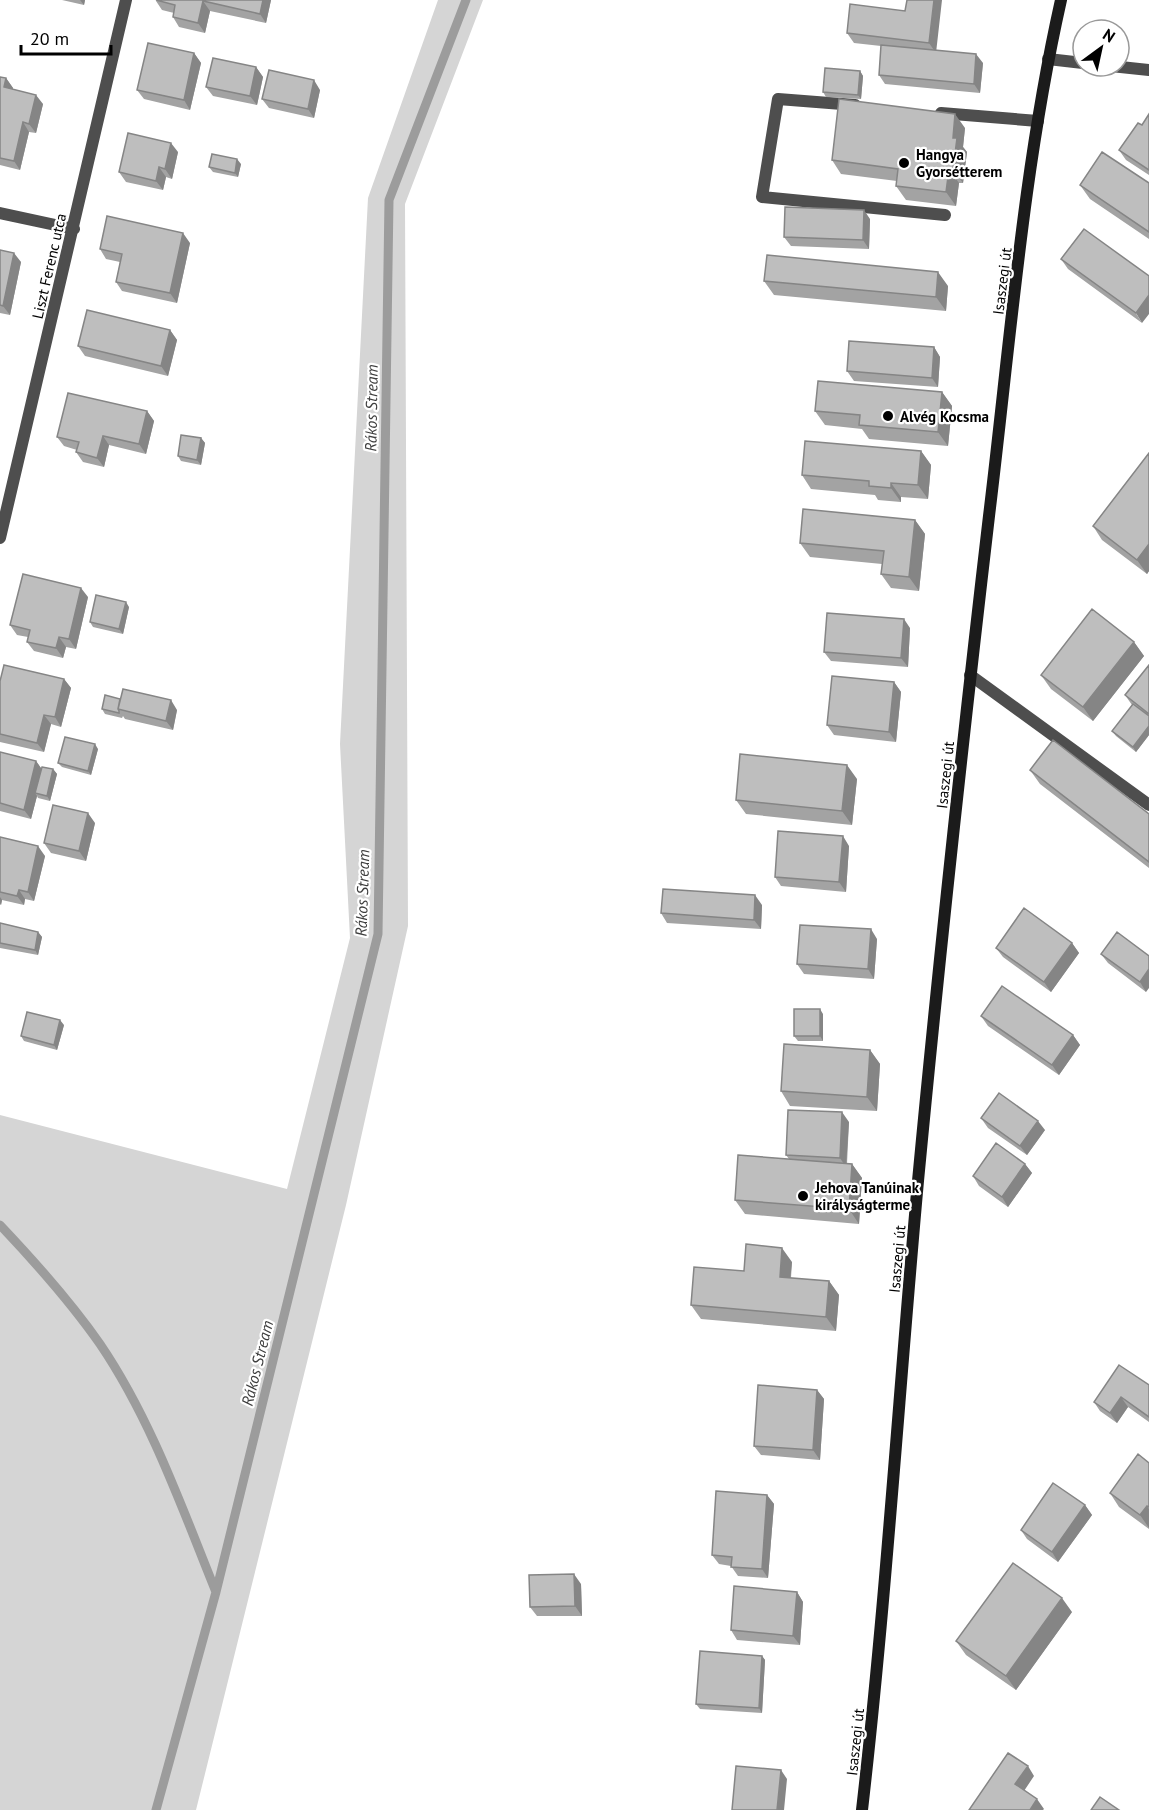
<svg xmlns="http://www.w3.org/2000/svg" width="1149" height="1810" font-family="'PT Sans',sans-serif">
<style>
.green{fill:#d5d5d5}
.lines{fill:none;stroke-linecap:round;stroke-linejoin:round}
.stream{stroke:#9c9c9c;stroke-width:9}
.lane{stroke:#4e4e4e;stroke-width:12}
.street{stroke:#4e4e4e;stroke-width:12}
.secondary{stroke:#1b1b1b;stroke-width:12}
.wall{fill:#a3a3a3}
.shaded-wall{fill:#858585}
.building{fill:#bebebe;stroke:#858585;stroke-width:1.5}
.poi-dot{fill:#000;stroke:#fff;stroke-width:2}
.labels{text-anchor:middle;dominant-baseline:central;stroke-width:4.5;stroke-linejoin:round;paint-order:stroke}
.poi-label{font-size:15px;font-weight:bold;fill:#000;stroke:#fff;text-anchor:start}
.street-label{font-size:15px;fill:#000;stroke:#fff}
.water-label{font-size:16px;font-style:italic;fill:#3d3d3d;stroke:#fff}
</style>
<rect width="100%" height="100%" fill="#fff"/>
<!-- green -->
<path class="green" d="M438,0H483L405,204L408,926L346,1205L196,1810H0V1115L287,1189L350,938L340,744L368,198Z"/>
<g class="lines">
<!-- stream -->
<path class="stream" d="M0,1225C36,1263 70,1301 100,1344C151,1419 182,1508 216,1592
M156,1810L216,1592L378,934L389,200L466,0"/>
<!-- lane -->
<path class="lane" d="M855,105L778,99L762,197L945,215
M941,113L1038,121"/>
<!-- street -->
<path class="street" d="M1048,59L1083,63
M1111,66L1149,70
M0,213L74,229
M0,538L126,0
M970,675L1149,805"/>
<!-- secondary -->
<path class="secondary" d="M862,1810C886,1601 899,1391 918,1181C939,959 963,738 989,516C1010,344 1023,169 1061,0"/>
</g>
<!-- wall -->
<path class="wall" d="M62,0H85L84,5Z
M271,0L266,23L210,11L205,33L179,27L173,17L174,13L162,10L156,1Z
M905,11L936,50L983,63L980,93L885,84L879,75L881,46L854,43L847,33Z
M194,53L201,63L190,110L144,99L137,90Z
M256,67L263,77L257,105L213,96L206,87Z
M860,71L863,76L861,99L826,97L823,92Z
M0,77L6,78L13,88L12,89L43,104L36,133L29,132L20,170L0,165Z
M320,90L314,118L269,108L262,99Z
M1149,114V175L1126,160L1119,150L1142,125Z
M965,128L963,147L967,152L963,183H959L956,206L906,200L896,186L897,181L841,174L832,160Z
M178,152L172,179L166,177L163,190L126,182L119,172Z
M241,164L238,177L213,172L209,167Z
M1149,183V239L1090,199L1080,185Z
M870,219L869,249L791,246L784,237Z
M1084,229L1142,323L1068,269L1061,259Z
M190,243L177,303L122,291L116,282L120,262L106,259L100,249Z
M0,250L21,262L10,315L0,313Z
M764,281L948,286L946,311L774,295Z
M170,330L177,340L168,376L85,356L78,346Z
M934,347L940,357L938,387L854,381L847,371Z
M942,392L952,406L948,446L869,439L862,429L825,425L815,411Z
M147,411L154,421L146,454L109,445L104,467L83,462L76,452L77,450L64,446L57,437Z
M201,438L205,443L201,465L181,461L178,456Z
M921,451L931,465L928,499L901,497V502L878,500L875,495L811,489L802,475Z
M1149,453V571L1147,574L1102,540L1093,526Z
M915,520L925,534L919,591L891,588L881,574L882,564L810,557L800,543Z
M88,597L76,649L66,647L63,658L34,651L27,642L28,637L17,635L10,625Z
M129,607L123,634L93,627L90,622Z
M910,628L908,667L831,661L824,652Z
M1134,642L1144,656L1093,721L1051,689L1041,675Z
M1149,665V735L1136,752L1116,736L1112,731L1132,705L1125,695Z
M64,679L71,688L61,727L51,724L44,752L0,742V681Z
M894,682L901,692L896,742L834,735L827,725Z
M102,709L177,710L173,730L125,719L123,716L122,718L105,714Z
M98,749L91,775L62,767L58,763Z
M0,752L36,761L41,768L53,769L57,774L50,801L38,798L37,796L31,819L0,811Z
M1030,770L1149,814V868L1040,784Z
M857,779L852,825L746,814L736,800Z
M95,823L86,861L51,853L44,843Z
M0,837L45,856L34,901L25,899L24,905L2,900L1,905L0,904Z
M849,846L846,892L781,886L775,877Z
M762,905L761,929L667,923L661,913Z
M0,923L38,932L42,937L38,955L0,948Z
M877,939L874,979L804,974L797,964Z
M1072,943L1079,953L1051,992L1003,957L996,948Z
M1101,954L1149,956L1146,992L1108,963Z
M823,1014V1041H798L794,1036Z
M981,1016L1073,1035L1080,1045L1059,1075L988,1026Z
M64,1025L57,1050L24,1041L21,1036Z
M870,1050L880,1064L877,1111L790,1106L781,1091Z
M981,1118L1045,1130L1027,1155L988,1128Z
M849,1122L847,1164H852L862,1178L859,1224L745,1214L735,1200L789,1159L786,1155Z
M1025,1164L1032,1173L1008,1207L979,1186L973,1176Z
M792,1262L791,1278L829,1281L839,1295L836,1331L701,1319L691,1305L744,1271Z
M1149,1385V1422L1128,1407L1117,1423L1100,1411L1094,1402Z
M817,1390L824,1399L820,1460L761,1455L754,1446Z
M1149,1463V1529L1119,1507L1110,1493Z
M767,1495L774,1504L768,1578L738,1576L731,1566L719,1564L712,1555Z
M1085,1505L1092,1515L1058,1562L1027,1539L1021,1530Z
M581,1584L582,1616H537L530,1607Z
M797,1592L803,1602L800,1645L737,1640L731,1630Z
M1072,1612L1016,1690L966,1655L956,1641Z
M762,1656L765,1660L762,1713L700,1709L696,1704Z"/>
<!-- shaded-wall -->
<path class="shaded-wall" d="M80,0H85L84,5Z
M263,0H271L266,23L260,14Z
M934,0H942L936,53L929,43Z
M203,1L210,11L205,33L198,23Z
M194,53L201,63L190,110L184,100Z
M976,54L983,63L980,93L974,84Z
M256,67L263,77L257,105L250,96Z
M860,71L863,76L861,99L858,95Z
M6,78L13,88L11,97L4,87Z
M314,80L320,90L314,118L308,109Z
M36,95L43,104L36,133L29,124Z
M955,114L965,128L963,147L967,152L963,183L953,169V138Z
M23,122L29,132L20,170L14,161Z
M171,143L178,152L172,179L165,169Z
M237,159L241,164L238,177L235,173Z
M159,167L166,177L163,190L156,181Z
M949,169L959,183L956,206L946,192Z
M864,210L870,219L869,249L863,240Z
M183,233L190,243L177,303L170,293Z
M14,253L21,262L10,315L3,306Z
M938,272L948,286L946,311L936,297Z
M1149,295V314L1142,323L1136,313Z
M170,330L177,340L168,376L161,366Z
M934,347L940,357L938,387L932,378Z
M942,392L952,406L948,446L938,432Z
M147,411L154,421L146,454L139,444Z
M103,436L109,445L104,467L97,458Z
M201,438L205,443L201,465L197,460Z
M921,451L931,465L928,499L918,485Z
M891,483L901,497V502L891,488Z
M915,520L925,534L919,591L909,577Z
M1149,544V571L1147,574L1137,560Z
M81,588L88,597L76,649L69,639Z
M126,602L129,607L123,634L119,629Z
M904,619L910,628L908,667L901,658Z
M59,637L66,647L63,658L56,648Z
M1134,642L1144,656L1093,721L1083,707Z
M64,679L71,688L61,727L55,717Z
M894,682L901,692L896,742L889,732Z
M171,700L177,710L173,730L166,721Z
M44,715L51,724L44,752L37,743Z
M1149,726V735L1136,752L1133,747Z
M95,744L98,749L91,775L88,771Z
M36,761L43,771L35,793L37,796L31,819L24,810Z
M847,765L857,779L852,825L842,811Z
M53,769L57,774L50,801L47,796Z
M88,813L95,823L86,861L79,851Z
M843,836L849,846L846,892L839,882Z
M38,846L45,856L34,901L28,892Z
M19,890L25,899L24,905L17,896Z
M755,895L762,905L761,929L754,920Z
M0,897L2,900L1,905L0,903Z
M871,929L877,939L874,979L868,969Z
M38,932L42,937L38,955L35,950Z
M1072,943L1079,953L1051,992L1044,982Z
M1149,969V988L1146,992L1140,982Z
M820,1009L823,1014V1041L820,1036Z
M60,1020L64,1025L57,1050L54,1045Z
M1073,1035L1080,1045L1059,1075L1052,1065Z
M870,1050L880,1064L877,1111L867,1097Z
M842,1112L849,1122L846,1167L840,1158Z
M1038,1121L1045,1130L1027,1155L1020,1146Z
M852,1164L862,1178L859,1224L849,1209Z
M1025,1164L1032,1173L1008,1207L1002,1197Z
M782,1248L792,1262L789,1291L780,1277Z
M829,1281L839,1295L836,1331L826,1317Z
M817,1390L824,1399L820,1460L813,1450Z
M1121,1397L1128,1407L1117,1423L1110,1413Z
M767,1495L774,1504L768,1578L762,1569Z
M1085,1505L1092,1515L1058,1562L1052,1552Z
M1147,1506L1149,1509V1528L1140,1515Z
M574,1574L581,1584L582,1616L575,1606Z
M797,1592L803,1602L800,1645L793,1636Z
M1062,1598L1072,1612L1016,1690L1006,1676Z
M762,1656L765,1660L762,1713L759,1708Z
M1028,1766L1034,1776L1022,1794L1015,1784Z
M781,1770L787,1779L784,1810H777Z
M1037,1799L1044,1809L1043,1810H1030Z"/>
<!-- building -->
<path class="building" d="M156,0H263L260,14L203,1L198,23L173,17L175,5Z
M907,0H934L929,43L847,33L850,4L905,11Z
M148,43L194,53L184,100L137,90Z
M881,45L976,54L974,84L879,75Z
M213,58L256,67L250,96L206,87Z
M825,68L860,71L858,95L823,92Z
M269,70L314,80L308,109L262,99Z
M0,77L6,78L4,87L36,95L29,124L23,122L14,161L0,158Z
M839,99L955,114L953,138H957L953,169H949L946,192L896,186L898,169L832,160Z
M1149,114V170L1119,150L1138,123L1142,125Z
M128,133L171,143L165,169L159,167L156,181L119,172Z
M1102,152L1149,183V232L1080,185Z
M212,154L237,159L235,173L209,167Z
M785,207L864,210L863,240L784,237Z
M107,216L183,233L170,293L116,282L122,254L100,249Z
M1084,229L1149,276V295L1136,313L1061,259Z
M0,250L14,253L3,306L0,305Z
M767,255L938,272L936,297L764,281Z
M87,310L170,330L161,366L78,346Z
M849,341L934,347L932,378L847,371Z
M818,381L942,392L938,432L859,425L860,415L815,411Z
M68,393L147,411L139,444L103,436L97,458L76,452L79,442L57,437Z
M181,435L201,438L197,460L178,456Z
M805,441L921,451L918,485L891,483V488L869,486V481L802,475Z
M1149,453V544L1137,560L1093,526Z
M803,509L915,520L909,577L881,574L884,551L800,543Z
M23,574L81,588L69,639L59,637L56,648L27,642L30,630L10,625Z
M96,595L126,602L119,629L90,622Z
M1092,609L1134,642L1083,707L1041,675Z
M827,613L904,619L901,658L824,652Z
M4,665L64,679L55,717L44,715L37,743L0,734V681Z
M1149,665V714L1125,695Z
M832,676L894,682L889,732L827,725Z
M123,689L171,700L166,721L118,709Z
M105,695L120,699L118,709L119,711V713L102,709Z
M1133,704L1149,716V726L1133,747L1112,731Z
M65,737L95,744L88,771L58,763Z
M1053,740L1149,814V862L1030,770Z
M0,752L36,761L24,810L0,803Z
M740,754L847,765L842,811L736,800Z
M42,767L53,769L47,796L35,793Z
M53,805L88,813L79,851L44,843Z
M778,831L843,836L839,882L775,877Z
M0,837L38,846L28,892L19,890L17,896L0,892Z
M663,889L755,895L754,920L661,913Z
M1024,908L1072,943L1044,982L996,948Z
M0,923L38,932L35,950L0,943Z
M800,925L871,929L868,969L797,964Z
M1117,932L1149,956V969L1140,982L1101,954Z
M1002,986L1073,1035L1052,1065L981,1016Z
M794,1009H820V1036H794Z
M27,1012L60,1020L54,1045L21,1036Z
M784,1044L870,1050L867,1097L781,1091Z
M999,1093L1038,1121L1020,1146L981,1118Z
M788,1110L842,1112L840,1158L786,1155Z
M996,1143L1025,1164L1002,1197L973,1176Z
M738,1155L852,1164L849,1209L735,1200Z
M746,1244L782,1248L780,1277L829,1281L826,1317L691,1305L694,1267L744,1271Z
M1119,1365L1149,1385V1417L1121,1397L1110,1413L1094,1402Z
M758,1385L817,1390L813,1450L754,1446Z
M1138,1454L1149,1463V1507L1147,1506L1140,1515L1110,1493Z
M1053,1483L1085,1505L1052,1552L1021,1530Z
M716,1491L767,1495L762,1569L731,1567L732,1557L712,1555Z
M1013,1563L1062,1598L1006,1676L956,1641Z
M574,1574L575,1606L530,1607L529,1575Z
M734,1586L797,1592L793,1636L731,1630Z
M700,1651L762,1656L759,1708L696,1704Z
M1008,1753L1028,1766L1015,1784L1037,1799L1030,1810H969Z
M736,1766L781,1770L777,1810H732Z
M1100,1797L1119,1810H1091Z"/>
<!-- markers -->
<g class="poi-dot">
<circle cx="904" cy="163" r="6"/>
<circle cx="888" cy="416" r="6"/>
<circle cx="803" cy="1196" r="6"/>
</g>
<g class="labels">
<!-- poi labels -->
<g class="poi-label">
<text x="916" y="154">Hangya<tspan x="916" dy="17">Gyorsétterem</tspan></text>
<text x="900" y="416">Alvég Kocsma</text>
<text x="815" y="1187">Jehova Tanúinak<tspan x="815" dy="17">királyságterme</tspan></text>
</g>
<!-- street labels -->
<g class="street-label">
<text transform="translate(49 266) rotate(-77)">Liszt Ferenc utca</text>
<text transform="translate(1002 281) rotate(-83)">Isaszegi út</text>
<text transform="translate(945 775) rotate(-84)">Isaszegi út</text>
<text transform="translate(897 1259) rotate(-85)">Isaszegi út</text>
<text transform="translate(855 1742) rotate(-84)">Isaszegi út</text>
</g>
<!-- water labels -->
<g class="water-label">
<text transform="translate(371 408) rotate(-89)">Rákos Stream</text>
<text transform="translate(362 893) rotate(-88)">Rákos Stream</text>
<text transform="translate(257 1363) rotate(-76)">Rákos Stream</text>
</g>
</g>
<!-- north arrow -->
<g transform="translate(1101 48) rotate(33)"><circle r="28" fill="#ffffff" stroke="#999999" stroke-width="1.5"/>
<path d="M0-4.5L10 22L0 15L-10 22Z" fill="#000000"/>
<text y="-9" font-size="16" font-weight="bold" text-anchor="middle" fill="#000000">N</text>
</g>
<!-- scale -->
<path d="M21 45v9h90v-9" fill="none" stroke="#000000" stroke-width="3"/>
<text x="30" y="45" font-size="18" fill="#000000" stroke="#ffffff" stroke-width="4.5" paint-order="stroke">20 m</text>
</svg>
